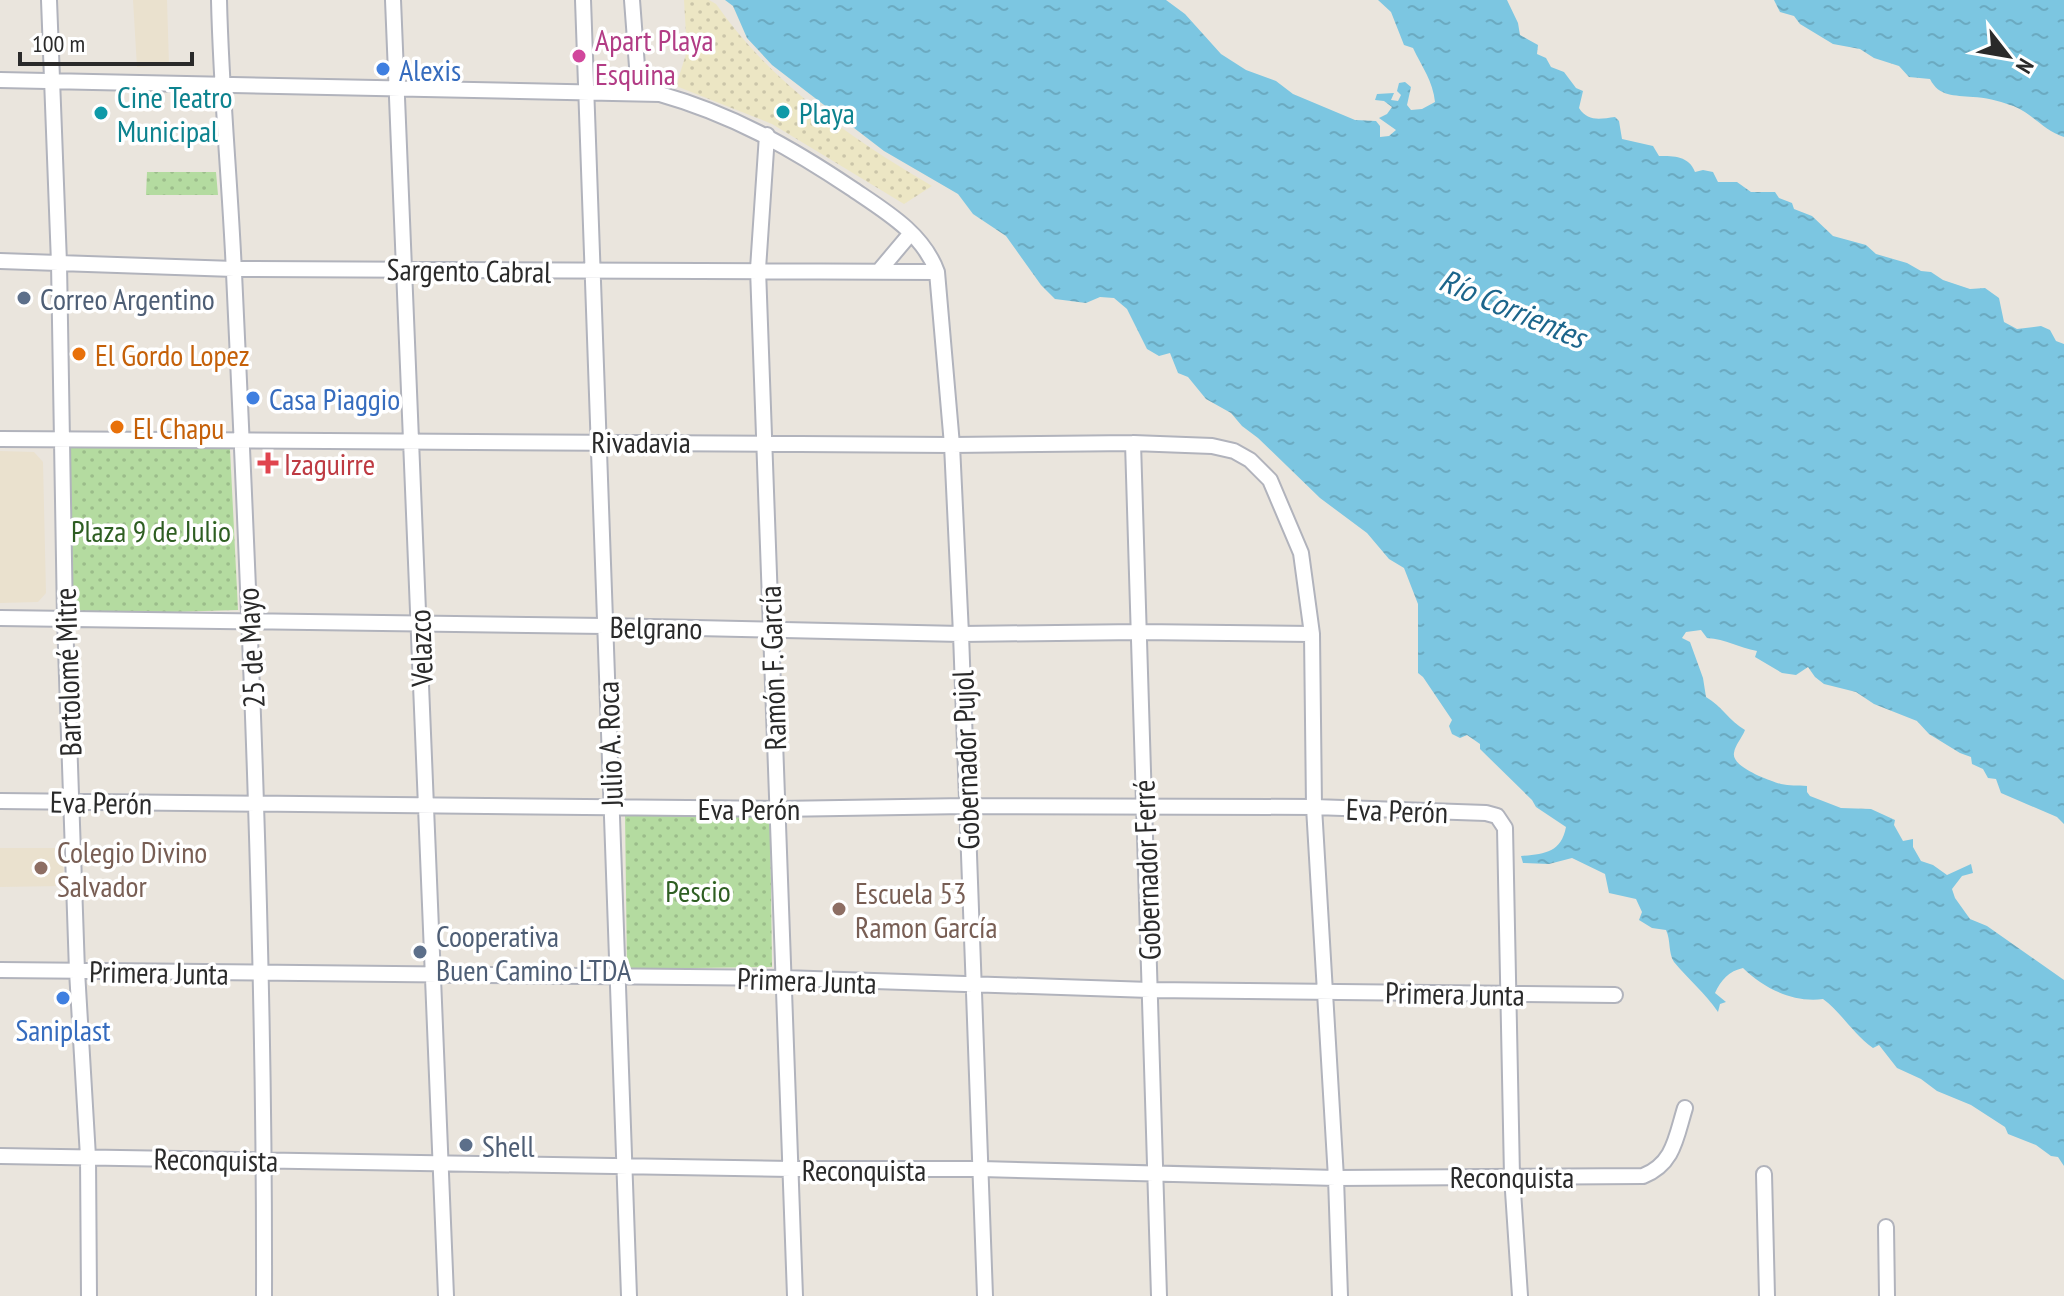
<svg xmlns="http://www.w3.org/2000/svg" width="2064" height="1296" font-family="'PT Sans Narrow',sans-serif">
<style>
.education{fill:#eae1ce}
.grass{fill:url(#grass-dots)}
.sand{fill:url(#sand-dots)}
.water{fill:url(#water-ripples)}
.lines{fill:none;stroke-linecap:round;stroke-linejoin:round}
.minor-casing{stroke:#b1b3bc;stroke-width:18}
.minor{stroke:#fff;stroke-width:14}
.hotel-dot{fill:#d1479c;stroke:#fff;stroke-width:3}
.shop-dot{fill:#3f7fe0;stroke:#fff;stroke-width:3}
.culture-dot{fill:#0f9aa8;stroke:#fff;stroke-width:3}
.service-dot{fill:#5c6f8a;stroke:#fff;stroke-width:3}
.food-dot{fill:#e8710a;stroke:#fff;stroke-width:3}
.health-dot{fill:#e0444e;stroke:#fff;stroke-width:3}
.education-dot{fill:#8d6e63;stroke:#fff;stroke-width:3}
.labels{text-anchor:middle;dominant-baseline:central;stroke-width:7;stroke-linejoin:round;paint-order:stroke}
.hotel-label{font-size:30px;fill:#b23c85;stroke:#fff;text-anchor:start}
.shop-label{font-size:30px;fill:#366cbe;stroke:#fff;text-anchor:start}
.culture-label{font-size:30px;fill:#0d838f;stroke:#fff;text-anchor:start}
.street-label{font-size:30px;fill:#2a2a2a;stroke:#fff}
.service-label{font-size:30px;fill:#4e5e75;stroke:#fff;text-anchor:start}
.food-label{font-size:30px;fill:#c56008;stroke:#fff;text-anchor:start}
.health-label{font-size:30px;fill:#be3a42;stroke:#fff;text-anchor:start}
.park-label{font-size:30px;fill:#2e5e22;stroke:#fff}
.education-label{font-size:30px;fill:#785e54;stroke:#fff;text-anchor:start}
.water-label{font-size:32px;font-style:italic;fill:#1c658b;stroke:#fff}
</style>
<defs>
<pattern id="grass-dots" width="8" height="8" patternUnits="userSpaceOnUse" patternTransform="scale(2)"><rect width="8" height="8" fill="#b4dba0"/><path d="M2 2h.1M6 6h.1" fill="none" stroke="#9bbc8a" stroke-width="1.8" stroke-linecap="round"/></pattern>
<pattern id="sand-dots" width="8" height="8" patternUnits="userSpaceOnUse" patternTransform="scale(2)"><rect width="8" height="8" fill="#ece6c4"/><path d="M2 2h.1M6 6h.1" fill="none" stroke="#cbc5a9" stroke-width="1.8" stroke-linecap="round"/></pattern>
<pattern id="water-ripples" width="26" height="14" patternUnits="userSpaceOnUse" patternTransform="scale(2)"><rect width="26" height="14" fill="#7cc6e1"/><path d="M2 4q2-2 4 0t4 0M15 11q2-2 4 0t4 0" fill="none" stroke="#6baac1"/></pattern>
</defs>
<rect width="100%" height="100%" fill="#eae5dd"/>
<!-- education -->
<path class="education" d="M133,0H167L169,65L137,67Z
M0,451L34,452L43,462L46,593L38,602L0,603Z
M0,848H63L64,886L0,887Z"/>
<!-- grass -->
<path class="grass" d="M147,172H216L218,195H146Z
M68,444L230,449L238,610L69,615Z
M770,811L772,967L627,969L625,813Z"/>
<!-- sand -->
<path class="sand" d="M684,0H709L716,4C771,83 850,138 932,186L904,204L772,124L676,86L687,51Z"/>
<!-- water -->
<path class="water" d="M725,0H1166L1185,14L1221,54L1246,70L1276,81L1293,94L1355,120L1376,121L1380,126V137L1389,136L1396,130L1379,118L1387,114L1392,107L1384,101L1375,100L1377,94L1394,93L1391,100L1398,101L1401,95L1397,91L1399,83L1405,82L1411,87L1407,105L1411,110L1422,109L1435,102C1433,81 1422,67 1413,48L1404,45L1391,12L1378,0H1507L1518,23L1520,35L1538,45L1537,54L1546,58L1551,67L1564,72L1576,88L1583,91L1579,108C1588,122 1600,119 1615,117L1619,121L1622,139L1653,146L1659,156C1674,156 1689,156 1695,172L1703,170L1713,172L1718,182H1737L1751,192H1775L1779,198L1792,203L1794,209L1812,216L1833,236L1866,245L1876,254L1907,263L1921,271L1931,272L1943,280L1970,289L1985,288L1999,298L2004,322L2017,329L2041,326L2050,330L2056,341L2064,344V824L2057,817L2001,793L1996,779L1988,778L1983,769L1972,764L1971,757L1960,753L1929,734L1917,721L1874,704L1856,692L1824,684L1815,677L1808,667L1796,675L1782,673L1755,657L1757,651C1739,648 1726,639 1707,638L1701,630L1686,632L1682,638L1690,642L1703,678L1706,697C1722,706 1729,721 1745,730C1742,738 1735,745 1734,753C1731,767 1770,781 1781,784C1789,786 1798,785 1807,786V792L1810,796L1841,808L1871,809L1895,820L1894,825L1903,841L1913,839V847L1921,861L1933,865L1947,875L1971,864L1973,873L1962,876L1952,889L1955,898L1970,919L1987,926L2064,980V1166L2058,1157L2051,1156L2036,1145L2008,1134L2005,1127L1971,1105L1937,1091L1921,1079L1897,1068L1879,1045L1873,1048C1853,1034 1842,1013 1823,999C1793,1003 1763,988 1743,968C1729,971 1721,980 1715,993L1726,1002L1720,1004L1718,1012C1705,993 1688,979 1674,962C1668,953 1671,940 1666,930L1652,928L1639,920L1642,912L1636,899L1609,893L1605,874L1572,858L1549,864L1523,863L1521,856C1544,854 1561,853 1566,827L1536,807L1532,800L1480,749V744L1467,735L1460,738L1452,734L1449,726L1452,720L1423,677L1418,673V604L1404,568L1389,559L1367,533L1320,498L1258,438L1242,426L1231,413L1206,399L1188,377L1178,373L1170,353L1159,356L1147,349L1127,309L1114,298L1100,297L1086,303L1055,299L1041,285L1006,236L973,214L958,194L884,151L772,65L747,38L733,6Z
M1774,0H2064V137C2043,131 2031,111 2010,105C1999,101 1984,97 1973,97C1954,95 1939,97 1930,79L1909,77L1899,66L1874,58L1860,49L1833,44L1800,24L1794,16L1780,12Z"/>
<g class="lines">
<!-- minor casing -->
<g class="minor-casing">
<path id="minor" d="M49,0L59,263L65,619L77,971L88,1157L89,1296
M219,0C221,91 230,182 234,273C250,614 265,955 264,1296
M393,0L446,1296
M583,0L629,1296
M632,0L639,93
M0,80L660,94C731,114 790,147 851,188C885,211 923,233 937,272L952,445L961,634L985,1296
M767,135L758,269L795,1296
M0,261L234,269L937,272
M879,271L911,233
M0,439L952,445L1133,443L1212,446L1234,451L1250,460L1270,480L1301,553L1312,634L1314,807L1336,1178L1340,1296
M1133,443L1159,1296
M0,618L605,626L961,634L1139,632L1312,634
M0,801L777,809L966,806L1314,807L1486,813L1497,816L1505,828L1512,1176L1520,1296
M0,970L783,978L1150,990L1615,995
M0,1156L791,1169H981L1336,1178L1643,1176C1674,1164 1676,1137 1685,1108
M1764,1174L1767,1296
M1886,1227L1887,1296"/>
</g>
<!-- minor -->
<use href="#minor" class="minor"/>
</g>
<!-- markers -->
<circle class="hotel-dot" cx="579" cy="56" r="8"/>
<g class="shop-dot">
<circle cx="383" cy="69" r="8"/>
<circle cx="253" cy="398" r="8"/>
<circle cx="63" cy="998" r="8"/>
</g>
<g class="culture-dot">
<circle cx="783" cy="112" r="8"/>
<circle cx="101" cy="113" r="8"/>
</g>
<g class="service-dot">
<circle cx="24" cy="298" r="8"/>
<circle cx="420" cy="952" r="8"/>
<circle cx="466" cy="1145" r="8"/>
</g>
<g class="food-dot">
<circle cx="79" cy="354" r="8"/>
<circle cx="117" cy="427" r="8"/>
</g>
<path class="health-dot" d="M264 451h8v8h8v8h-8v8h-8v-8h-8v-8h8z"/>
<g class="education-dot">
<circle cx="41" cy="868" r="8"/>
<circle cx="839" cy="909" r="8"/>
</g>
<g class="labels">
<!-- hotel labels -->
<g class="hotel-label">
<text x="595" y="39">Apart Playa<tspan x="595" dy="34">Esquina</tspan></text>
</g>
<!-- shop labels -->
<g class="shop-label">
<text x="399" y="69">Alexis</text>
<text x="269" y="398">Casa Piaggio</text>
<text x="63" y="1029" text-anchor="middle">Saniplast</text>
</g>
<!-- culture labels -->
<g class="culture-label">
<text x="117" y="96">Cine Teatro<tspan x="117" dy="34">Municipal</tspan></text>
<text x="799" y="112">Playa</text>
</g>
<!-- street labels -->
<g class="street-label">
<text transform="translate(469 270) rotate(1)">Sargento Cabral</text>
<text x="641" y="441">Rivadavia</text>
<text transform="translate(656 627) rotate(1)">Belgrano</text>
<text transform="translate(250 648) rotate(-93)">25 de Mayo</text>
<text transform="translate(420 648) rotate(-92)">Velazco</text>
<text transform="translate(772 668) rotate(-92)">Ramón F. García</text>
<text transform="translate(67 672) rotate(-92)">Bartolomé Mitre</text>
<text transform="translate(609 744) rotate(-92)">Julio A. Roca</text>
<text transform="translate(965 760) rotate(-92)">Gobernador Pujol</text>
<text transform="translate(101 802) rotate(1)">Eva Perón</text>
<text x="749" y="808">Eva Perón</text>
<text transform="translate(1397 810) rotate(2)">Eva Perón</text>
<text transform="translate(1146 870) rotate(-92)">Gobernador Ferré</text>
<text transform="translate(159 972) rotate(1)">Primera Junta</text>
<text transform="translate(807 980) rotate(2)">Primera Junta</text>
<text transform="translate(1455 993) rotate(1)">Primera Junta</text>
<text transform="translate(216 1159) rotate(1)">Reconquista</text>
<text x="864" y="1169">Reconquista</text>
<text x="1512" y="1176">Reconquista</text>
</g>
<!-- service labels -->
<g class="service-label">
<text x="40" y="298">Correo Argentino</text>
<text x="436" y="935">Cooperativa<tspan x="436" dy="34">Buen Camino LTDA</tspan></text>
<text x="482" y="1145">Shell</text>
</g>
<!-- food labels -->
<g class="food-label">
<text x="95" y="354">El Gordo Lopez</text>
<text x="133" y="427">El Chapu</text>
</g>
<!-- health labels -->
<g class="health-label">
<text x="284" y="463">Izaguirre</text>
</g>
<!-- park labels -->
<g class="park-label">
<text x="151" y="530">Plaza 9 de Julio</text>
<text x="698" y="890">Pescio</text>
</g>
<!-- education labels -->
<g class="education-label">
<text x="57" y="851">Colegio Divino<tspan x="57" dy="34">Salvador</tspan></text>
<text x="855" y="892">Escuela 53<tspan x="855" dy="34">Ramon García</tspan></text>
</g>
<!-- water labels -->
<g class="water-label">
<text transform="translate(1513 308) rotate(23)">Río Corrientes</text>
</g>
</g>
<!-- north arrow -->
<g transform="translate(2008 56) rotate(121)" stroke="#ffffff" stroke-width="6" paint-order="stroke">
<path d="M0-6L14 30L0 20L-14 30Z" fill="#2a2a2a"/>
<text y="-12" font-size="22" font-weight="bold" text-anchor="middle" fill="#2a2a2a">N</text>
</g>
<!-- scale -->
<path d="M20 52v12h172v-12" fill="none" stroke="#2a2a2a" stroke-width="4"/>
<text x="32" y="52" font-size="24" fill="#2a2a2a" stroke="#ffffff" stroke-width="6" paint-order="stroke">100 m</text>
</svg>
